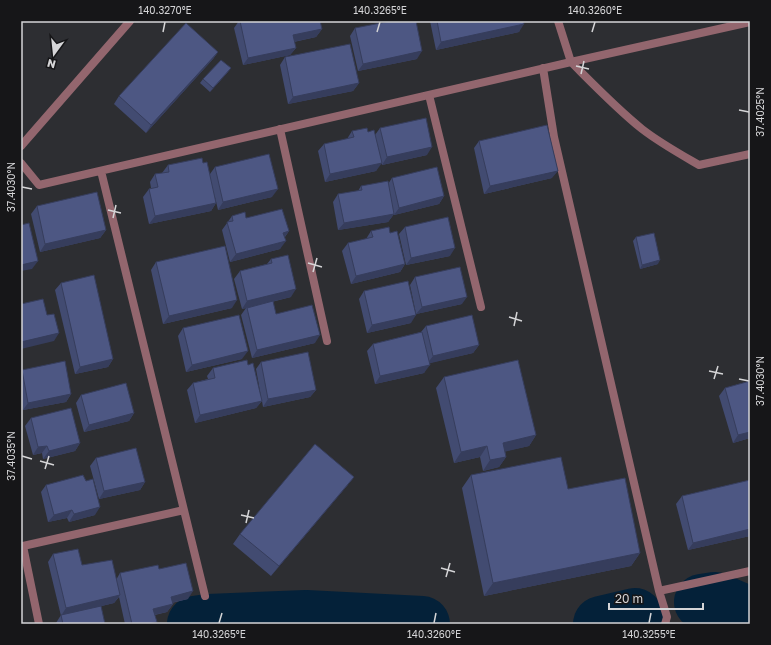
<svg xmlns="http://www.w3.org/2000/svg" width="771" height="645" font-family="'Golos Text',sans-serif">
<style>
.lines{fill:none;stroke-linecap:round;stroke-linejoin:round}
.stream{stroke:#042139;stroke-width:9}
.river{stroke:#042139;stroke-width:56}
.service{stroke:#93666e;stroke-width:8}
.minor{stroke:#93666e;stroke-width:8}
.tertiary{stroke:#93666e;stroke-width:8}
.wall{fill:#424b71}
.shaded-wall{fill:#363d5c}
.building{fill:#4d5783;stroke:#363d5c}
.ticks{fill:none;stroke:#d5d5d7;stroke-width:1.5}
.neatline{fill:none;stroke:#d5d5d7;stroke-width:1.5}
.ticks-label{font-size:10px;text-anchor:middle;fill:#d5d5d7}
</style>
<rect width="100%" height="100%" fill="#2d2e32"/>
<g class="lines">
<!-- stream -->
<path class="stream" d="M715,600L750,597"/>
<!-- river -->
<path class="river" d="M702,602L715,600L750,615
M195,624L208,622L306,618L422,624
M601,624L635,616"/>
<!-- service -->
<path class="service" d="M571,62C594,85 617,109 642,129C660,143 680,154 699,165L750,154"/>
<!-- minor -->
<path class="minor" d="M558,21L571,62
M543,68L554,137L659,591L667,617L665,624
M429,95L481,307
M280,129L327,341
M21,163L39,185L571,62L750,22
M101,171L205,596
M659,591L750,571
M39,624L23,546L184,510"/>
<!-- tertiary -->
<path class="tertiary" d="M21,146L130,21"/>
</g>
<!-- wall -->
<path class="wall" d="M239,21H320L322,29L316,37L294,42L296,48L290,55L243,65L234,28Z
M430,21H523L519,32L436,50Z
M355,28L417,59L358,71L350,36Z
M218,52L213,59L146,133L114,104L119,96Z
M285,57L359,83L353,91L288,104L280,65Z
M228,72L210,92L200,83L203,79Z
M380,128L427,155L382,165L381,161L376,171L325,182L318,151L324,144L347,139L352,131L375,135Z
M479,141L552,178L484,194L474,148Z
M203,163L210,174L215,167L272,197L218,210L214,193L216,203L211,211L149,224L143,197L149,189L151,188L150,182L155,174L162,173L168,165Z
M392,178L444,196L439,204L394,215V214L388,222L338,230L333,202L338,194L358,191L361,186L388,184Z
M37,206L106,230L100,238L40,252L31,214Z
M232,216L246,218L289,231L285,237L280,249L230,262L222,230Z
M405,227L450,256L406,265L399,234Z
M371,231L405,264L400,272L351,284L342,251L348,243L366,239Z
M636,237L658,264L640,269L633,241Z
M271,259L291,297L260,305L276,314L315,343L252,358L241,315L246,308L242,309L234,279L240,271L267,264Z
M156,262L232,308L163,324L151,270Z
M415,277L462,304L416,314L410,285Z
M61,283L113,359L108,367L75,374L55,290Z
M364,291L411,323L367,333L359,299Z
M426,326L479,345L473,353L429,363L424,373L375,384L367,351L373,344L421,332Z
M183,328L242,359L186,372L178,336Z
M261,362L316,390L310,397L263,407L262,401L256,408L195,423L187,390L193,383L208,379L207,376L213,368L248,365L261,397L256,369Z
M22,370L71,394L66,402L23,410L21,401V371Z
M444,377L536,435L529,446L505,451L506,457L499,467L483,471L480,457L454,463L436,388Z
M750,381V438L733,443L719,396L725,388Z
M81,395L134,413L129,421L84,432L76,403Z
M31,418L80,443L75,451L43,459L42,453L33,455L25,426Z
M96,458L145,482L140,490L99,499L90,466Z
M471,475L568,489L640,553L631,566L484,596L462,488Z
M354,477L346,487L271,576L233,544L240,534Z
M750,480V536L688,550L676,504L682,496Z
M46,485L95,515L69,522L67,518L48,522L41,492Z
M53,554L82,565L116,580L120,573L159,569L188,599L172,603L173,604L167,612L155,615V624H125L119,597L114,603L72,613L105,624H56V623L61,615V616L48,562Z"/>
<!-- shaded-wall -->
<path class="shaded-wall" d="M524,24L519,32L436,50L441,42Z
M322,29L316,37L288,43L293,35Z
M296,48L290,55L243,65L248,58Z
M422,51L417,59L358,71L363,64Z
M218,52L213,59L146,133L151,125Z
M231,68L228,72L210,92L213,88Z
M359,83L353,91L288,104L293,97Z
M432,147L427,155L382,165L387,157Z
M382,163L376,171L325,182L330,174Z
M558,171L552,178L484,194L490,186Z
M278,189L272,197L218,210L223,202Z
M444,196L439,204L394,215L399,208Z
M216,203L211,211L149,224L155,216Z
M394,214L388,222L338,230L344,223Z
M106,230L100,238L40,252L45,244Z
M289,231L283,239V233Z
M286,241L280,249L230,262L236,254Z
M455,248L450,256L406,265L411,258Z
M660,260L658,264L640,269L642,265Z
M38,261L32,269L21,271V265Z
M405,264L400,272L351,284L356,276Z
M296,289L291,297L242,309L247,301Z
M467,297L462,304L416,314L422,307Z
M237,300L232,308L163,324L169,316Z
M416,315L411,323L367,333L372,325Z
M59,333L54,341L21,349V342Z
M320,335L315,343L252,358L257,350Z
M479,345L473,353L427,364L433,356Z
M248,351L242,359L186,372L192,365Z
M113,359L108,367L75,374L80,367Z
M430,365L424,373L375,384L380,376Z
M316,390L310,397L263,407L268,399Z
M71,394L66,402L23,410L28,403Z
M262,401L256,408L195,423L200,415Z
M134,413L129,421L84,432L89,425Z
M750,432V438L733,443L738,435Z
M536,435L529,446L496,454L503,443Z
M80,443L75,451L43,459L49,451Z
M47,446L42,453L33,455L38,447Z
M487,446L480,457L454,463L461,452Z
M506,457L499,467L483,471L490,460Z
M354,477L346,487L271,576L279,566Z
M145,482L140,490L99,499L104,491Z
M100,507L95,515L69,522L74,514Z
M72,510L67,518L48,522L54,515Z
M750,529V536L688,550L693,543Z
M640,553L631,566L484,596L493,583Z
M193,591L188,599L165,604L171,597Z
M120,595L114,603L61,616L66,608Z
M173,604L167,612L148,616L153,609Z"/>
<!-- building -->
<path class="building" d="M240,21H320L322,29L293,35L296,48L248,58Z
M391,21H416L422,51L363,64L355,28Z
M437,21H523L524,24L441,42Z
M186,23L218,52L151,125L119,96Z
M350,44L359,83L293,97L285,57Z
M221,60L231,68L213,88L203,79Z
M426,118L432,147L387,157L380,128Z
M547,125L558,171L490,186L479,141Z
M367,128L368,132L374,130L382,163L330,174L324,144L354,137L352,131Z
M269,154L278,189L223,202L215,167Z
M202,158L203,163L207,162L216,203L155,216L149,189L158,187L155,174L169,172L168,165Z
M437,167L444,196L399,208L392,178Z
M388,181L394,214L344,223L338,194L362,190L361,186Z
M97,192L106,230L45,244L37,206Z
M282,209L289,231L283,233L286,241L236,254L227,222L233,221L232,216L245,212L246,218Z
M448,217L455,248L411,258L405,227Z
M29,223L38,261L21,265V225Z
M389,227L390,233L397,231L405,264L356,276L348,243L373,237L371,231Z
M654,233L660,260L642,265L636,237Z
M225,246L237,300L169,316L156,262Z
M288,255L296,289L247,301L240,271L272,263L271,259Z
M460,267L467,297L422,307L415,277Z
M94,275L113,359L80,367L61,283Z
M408,281L416,315L372,325L364,291Z
M43,299L47,315L54,314L59,333L21,342V304Z
M273,301L276,314L312,305L320,335L257,350L247,308Z
M239,315L248,351L192,365L183,328Z
M472,315L479,345L433,356L426,326Z
M422,332L430,365L380,376L373,344Z
M308,352L316,390L268,399L261,362Z
M247,360L248,365L253,363L262,401L200,415L193,383L215,378L213,368Z
M518,360L536,435L503,443L506,457L490,460L487,446L461,452L444,377Z
M65,361L71,394L28,403L22,370Z
M750,381V432L738,435L725,388Z
M126,383L134,413L89,425L81,395Z
M71,408L80,443L49,451L47,446L38,447L31,418Z
M315,444L354,477L279,566L240,534Z
M136,448L145,482L104,491L96,458Z
M561,457L568,489L625,478L640,553L493,583L471,475Z
M83,475L86,481L93,479L100,507L74,514L72,510L54,515L46,485Z
M750,480V529L693,543L682,496Z
M78,549L82,565L112,560L120,595L66,608L53,554Z
M186,563L193,591L171,597L173,604L153,609L157,622L149,624H132L120,573L158,565L159,569Z
M101,606L105,624H63L61,615Z"/>
<!-- ticks -->
<path class="ticks" d="M163,32L165,22M377,32L380,22M592,32L595,22M576,66L589,69M581,74L584,61M739,110L749,112M22,187L32,189M108,210L121,213M113,218L116,205M308,263L322,267M313,272L317,258M509,317L522,321M514,326L517,312M709,371L723,374M714,379L718,366M739,379L749,381M22,456L32,459M40,461L54,465M45,469L49,456M241,515L254,518M246,523L249,510M441,568L455,572M446,577L450,563M219,623L222,613M434,623L436,613M649,623L651,613"/>
<!-- border -->
<rect width="771" height="645" fill="none" stroke="#161618" stroke-width="44"/>
<!-- north arrow -->
<g transform="translate(54 54) rotate(195)" stroke="#161618" stroke-width="3" paint-order="stroke">
<path d="M0-3L7 15L0 10L-7 15Z" fill="#d5d5d7"/>
<text y="-6" font-size="11" font-weight="bold" text-anchor="middle" fill="#d5d5d7">N</text>
</g>
<!-- scale -->
<path d="M609 603v6h94v-6" fill="none" stroke="#d5d5d7" stroke-width="2"/>
<text x="615" y="603" font-size="12" fill="#d5d5d7" stroke="#161618" stroke-width="3" paint-order="stroke">20 m</text>
<rect x="22" y="22" width="727" height="601" class="neatline"/>
<g class="ticks-label">
<text x="165" y="14">140.3270°E</text>
<text x="380" y="14">140.3265°E</text>
<text x="595" y="14">140.3260°E</text>
<text transform="translate(760 112) rotate(-90)" y="4">37.4025°N</text>
<text transform="translate(11 187) rotate(-90)" y="4">37.4030°N</text>
<text transform="translate(760 381) rotate(-90)" y="4">37.4030°N</text>
<text transform="translate(11 456) rotate(-90)" y="4">37.4035°N</text>
<text x="219" y="638">140.3265°E</text>
<text x="434" y="638">140.3260°E</text>
<text x="649" y="638">140.3255°E</text>
</g>
</svg>
